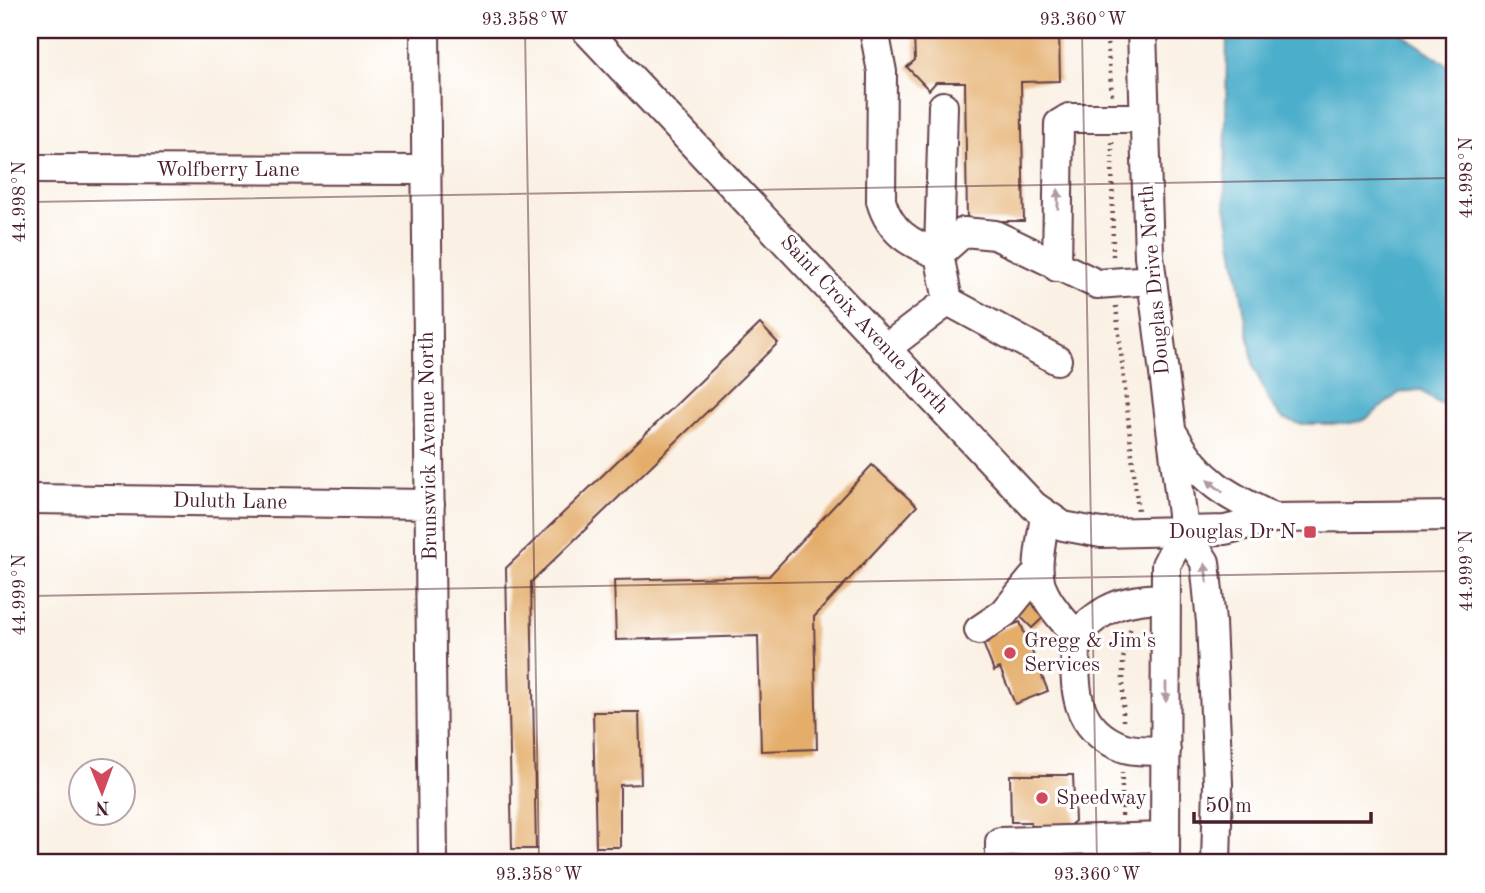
<svg xmlns="http://www.w3.org/2000/svg" width="1485" height="893" font-family="'Old Standard TT',serif">
<style>
.water{fill:#4caecb;stroke:#4b667b;stroke-width:2}
.building{fill:#e4ad6b}
.lines{fill:none;stroke-linecap:round;stroke-linejoin:round}
.minor-casing{stroke:#643e47;stroke-width:32}
.path{stroke:#643e47;stroke-width:4.5;stroke-dasharray:2 5;stroke-linecap:butt}
.minor{stroke:#fff;stroke-width:28}
.oneway{fill:#ae9aa0}
.ticks{fill:none;stroke:#4a1f2b;stroke-width:2;stroke-opacity:0.45}
.poi-dot{fill:#d1495b;stroke:#fff;stroke-width:2.5}
.labels{text-anchor:middle;dominant-baseline:central;stroke-width:6;stroke-linejoin:round;paint-order:stroke}
.street-label{font-size:21px;fill:#4a1f2b;stroke:#fff}
.poi-label{font-size:21px;fill:#4a1f2b;stroke:#fff;text-anchor:start}
.neatline{fill:none;stroke:#4a1f2b;stroke-width:2.5}
.ticks-label{font-size:18px;text-anchor:middle;fill:#4a1f2b}
</style>
<rect width="100%" height="100%" fill="#fff"/>
<filter id="ink" filterUnits="userSpaceOnUse"><feTurbulence type="fractalNoise" baseFrequency=".0143" numOctaves="2"/><feDisplacementMap in="SourceGraphic" scale="14" xChannelSelector="R" yChannelSelector="G"/><feConvolveMatrix kernelMatrix="1 2 1 2 8 2 1 2 1" color-interpolation-filters="sRGB"/></filter>
<filter id="wash" filterUnits="userSpaceOnUse"><feTurbulence type="fractalNoise" baseFrequency=".00686" numOctaves="4" result="noise"/><feDisplacementMap in="SourceGraphic" scale="28" xChannelSelector="R" yChannelSelector="G"/><feGaussianBlur stdDeviation="1.57" result="paint"/><feColorMatrix in="noise" values="0 0 0 0 0 0 0 0 0 0 0 0 0 0 0 0 0 1.4 0 .05"/><feComposite in="paint" operator="in"/></filter>
<g filter="url(#wash)">
<rect width="100%" height="100%" fill="#faf0e3"/>
<!-- water -->
<path class="water" d="M1227,30H1396L1455,70V408L1438,403L1420,390L1399,393L1366,419L1347,424H1299L1282,418L1268,399L1254,368L1225,200Z"/>
<g id="blocks">
<!-- building -->
<path class="building" d="M900,30H1059L1060,81L1021,82L1024,221H967L965,82H936L929,90L907,67L915,60L914,35L900,36Z
M760,324L778,343L531,582L536,849H512L506,568Z
M872,465L917,506L814,617L817,749L761,751L758,636L616,640L614,580L769,576Z
M1033,595L1049,612L1032,628L1015,611Z
M1020,622L1048,691L1015,704L1000,668L994,671L981,638Z
M593,712H639L641,784L620,785V847H596Z
M1010,775H1073L1075,821L1069,826H1032L1030,822H1011Z"/>
</g>
</g>
<g filter="url(#ink)">
<use href="#blocks" fill-opacity="0" stroke="#643e47" stroke-width="2"/>
<g class="lines">
<!-- minor casing -->
<g class="minor-casing">
<path id="minor" d="M425,30L433,863
M586,30L1034,506L1063,526L1101,533L1225,530L1274,518L1455,516
M874,30L882,72L881,201C890,232 910,244 939,254L964,232L995,235L1097,284L1151,280
M1142,30L1149,256L1184,530L1205,562L1211,622L1218,783L1216,863
M943,106L939,254L948,301
M30,169L427,170
M1057,267L1059,124L1069,118H1144
M885,349L948,301L1057,360
M1174,435C1200,482 1228,496 1274,518
M30,499L430,504
M1045,516C1035,580 1031,585 1076,635
M979,630L1004,613L1036,574
M1166,751C1153,750 1134,752 1122,747C1069,727 1075,680 1076,635C1105,605 1125,599 1166,598
M1000,863V842L1165,837
M1165,863L1166,565L1184,530"/>
</g>
<!-- path -->
<path class="path" d="M1106,30L1112,95
M1112,142L1113,259
M1116,306L1138,510
M1123,721V659L1131,626
M1122,816V772"/>
<!-- minor -->
<use href="#minor" class="minor"/>
</g>
<!-- one-way arrows -->
<defs><path id="oneway-solid" d="M-6-.8H1V-3.2L6.5 0L1 3.2V.8H-6Z" transform="scale(1.75)"/></defs>
<g class="oneway">
<use href="#oneway-solid" transform="translate(1058 199) rotate(-89)"/>
<use href="#oneway-solid" transform="translate(1215 486) rotate(-142)"/>
<use href="#oneway-solid" transform="translate(1206 573) rotate(-97)"/>
<use href="#oneway-solid" transform="translate(1166 692) rotate(90)"/>
</g>
</g>
<!-- ticks -->
<path class="ticks" d="M525,30L539,863M1082,30L1097,863M30,202L1455,178M30,596L1455,571"/>
<!-- markers -->
<g class="poi-dot">
<rect x="1303" y="525" width="14" height="14" rx="3.5"/>
<circle cx="1010" cy="653" r="7"/>
<circle cx="1042" cy="798" r="7"/>
</g>
<g class="labels">
<!-- street labels -->
<g class="street-label">
<text x="228" y="170">Wolfberry Lane</text>
<text transform="translate(1155 280) rotate(-95)">Douglas Drive North</text>
<text transform="translate(864 325) rotate(47)">Saint Croix Avenue North</text>
<text transform="translate(429 446) rotate(-91)">Brunswick Avenue North</text>
<text transform="translate(230 502) rotate(1)">Duluth Lane</text>
</g>
<!-- poi labels -->
<g class="poi-label">
<text x="1296" y="532" text-anchor="end">Douglas Dr N</text>
<text x="1024" y="641">Gregg &amp; Jim's<tspan x="1024" dy="24">Services</tspan></text>
<text x="1056" y="798">Speedway</text>
</g>
</g>
<!-- margin -->
<rect width="1485" height="893" fill="none" stroke="#fff" stroke-width="77"/>
<!-- north arrow -->
<g transform="translate(102 792) rotate(179)"><circle r="33" fill="#ffffff" stroke="#b7a5aa" stroke-width="2"/>
<path d="M0-5L12 26L0 18L-12 26Z" fill="#d1495b"/>
<text y="-10" font-size="19" font-weight="bold" text-anchor="middle" fill="#4a1f2b">N</text>
</g>
<!-- scale -->
<path d="M1194 812v10h177v-10" fill="none" stroke="#4a1f2b" stroke-width="3.5"/>
<text x="1205" y="812" font-size="21" fill="#4a1f2b" stroke="#ffffff" stroke-width="5" paint-order="stroke">50 m</text>
<rect x="38" y="38" width="1408" height="816" class="neatline"/>
<g class="ticks-label">
<text x="525" y="25">93.358°W</text>
<text x="1083" y="25">93.360°W</text>
<text transform="translate(1466 178) rotate(-90)" y="6">44.998°N</text>
<text transform="translate(19 202) rotate(-90)" y="6">44.998°N</text>
<text transform="translate(1466 571) rotate(-90)" y="6">44.999°N</text>
<text transform="translate(19 595) rotate(-90)" y="6">44.999°N</text>
<text x="539" y="880">93.358°W</text>
<text x="1097" y="880">93.360°W</text>
</g>
</svg>
